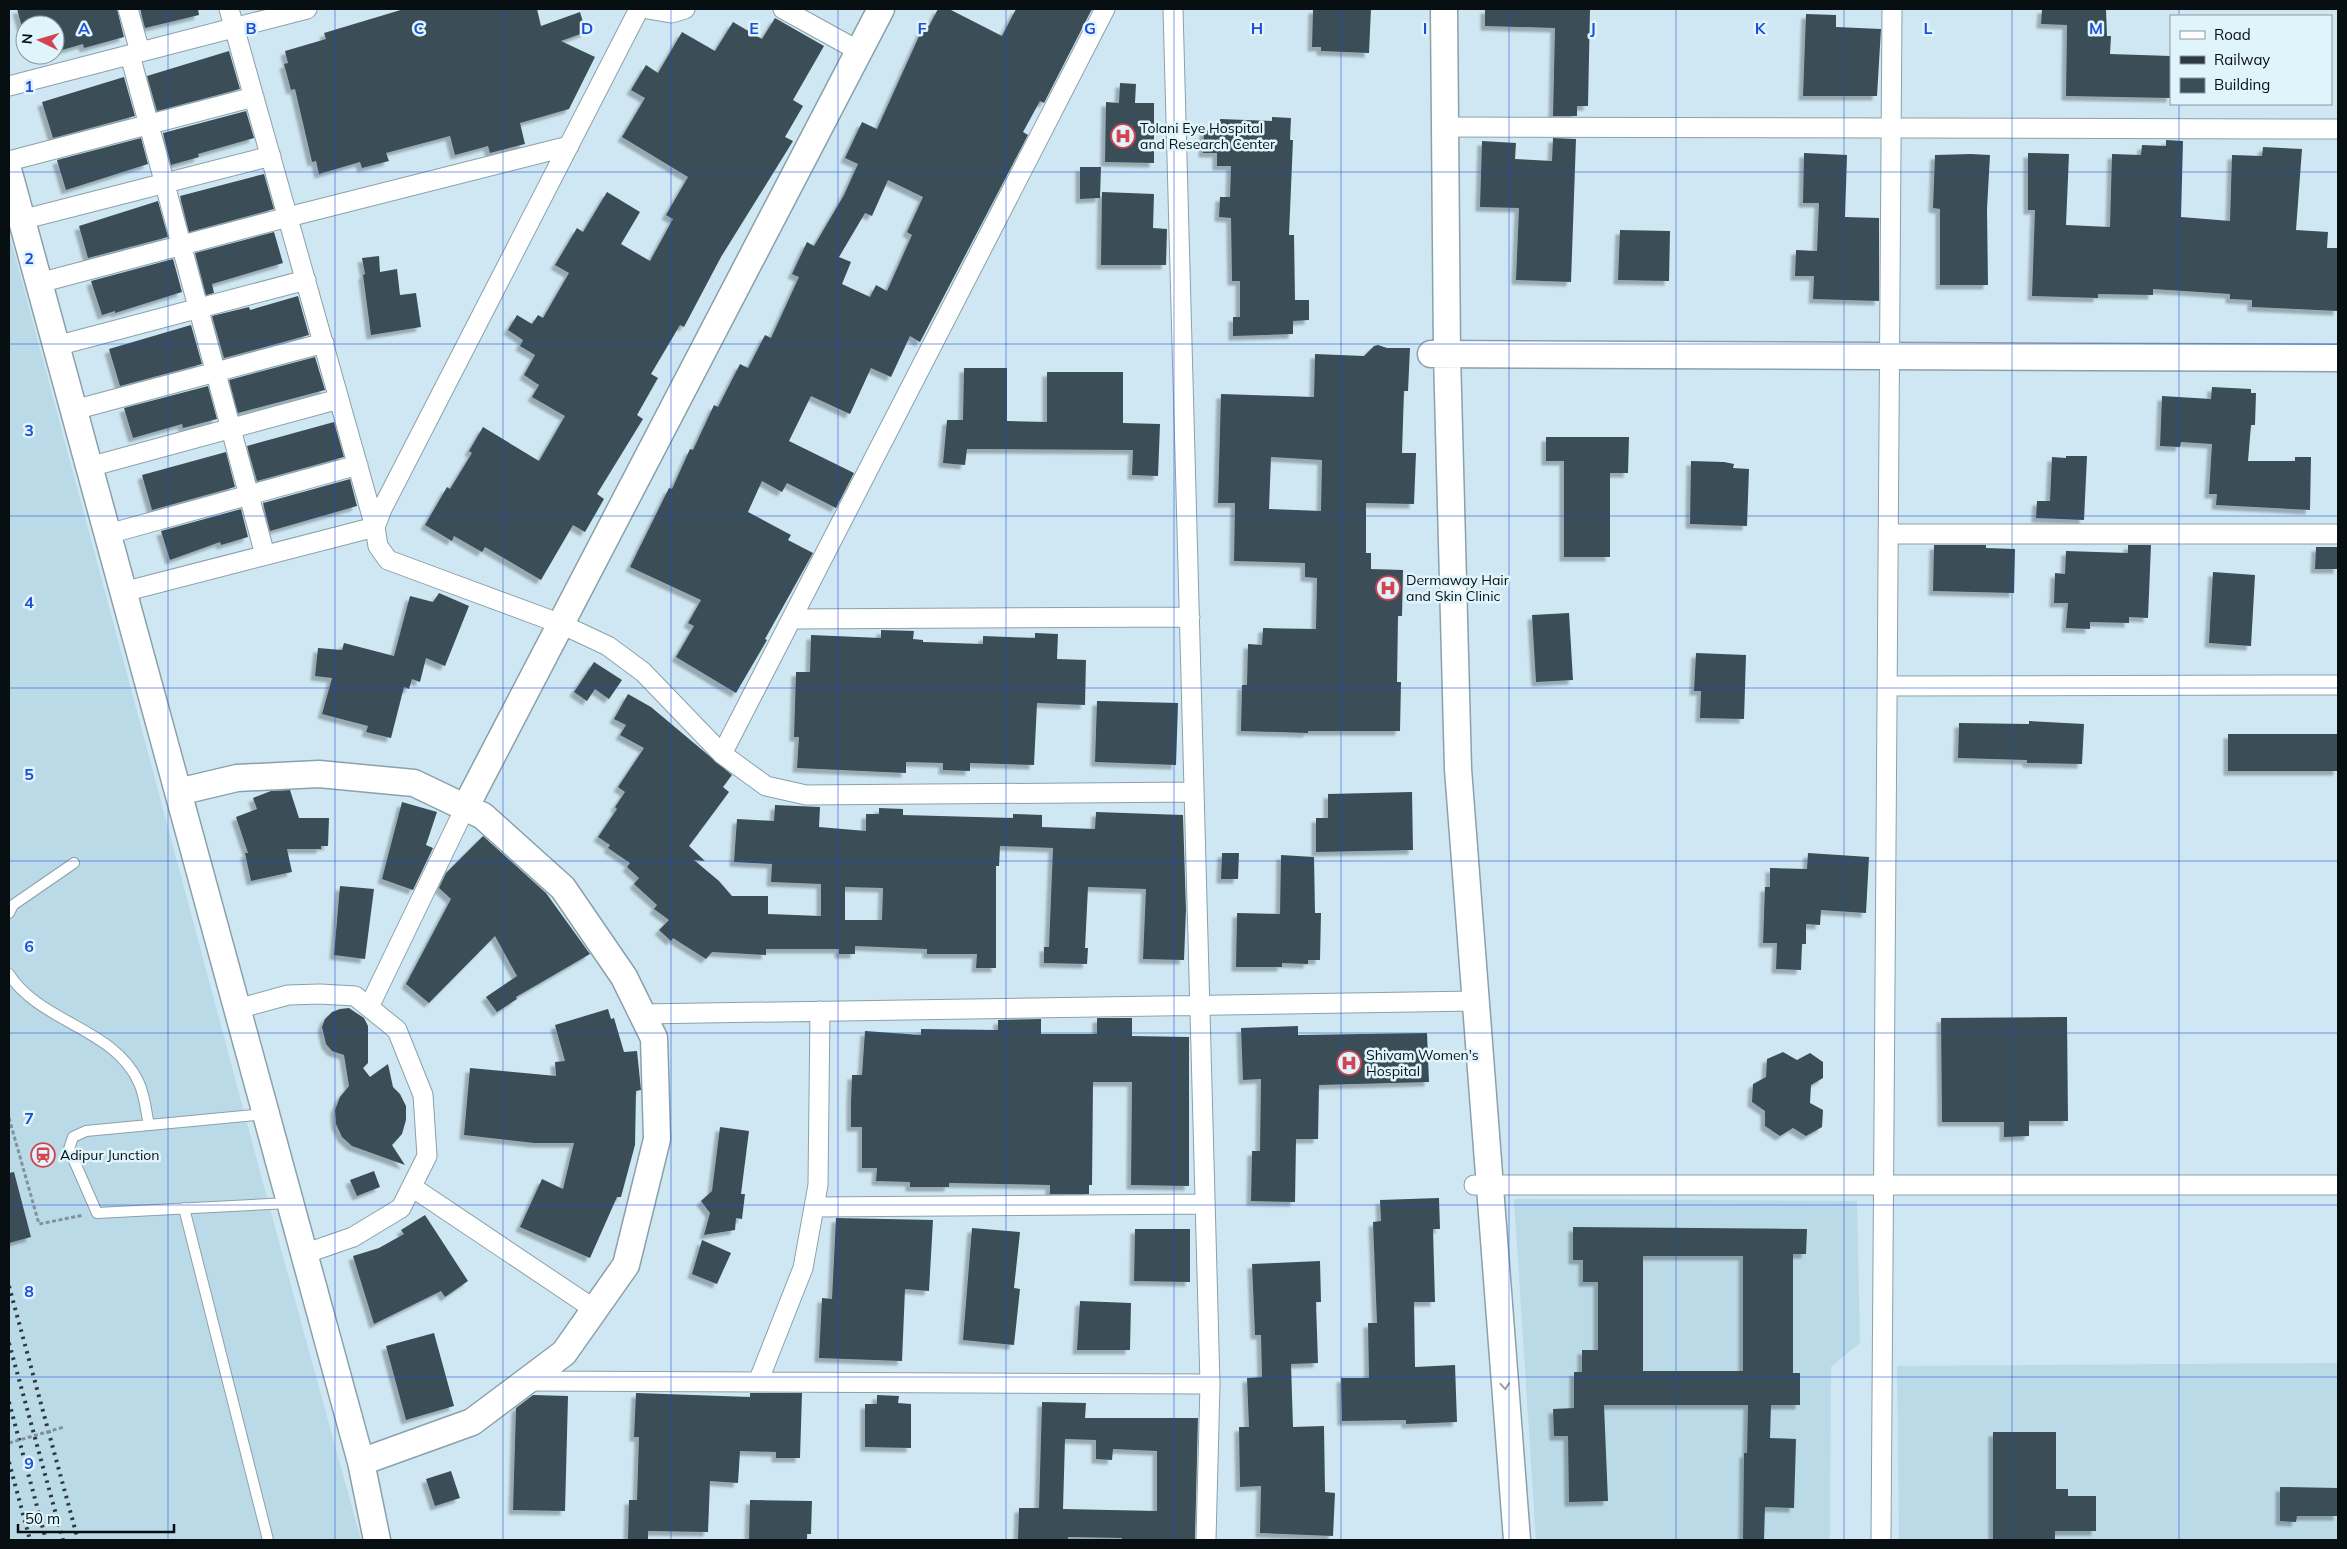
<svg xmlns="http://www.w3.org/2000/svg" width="2347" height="1549" font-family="Mulish,sans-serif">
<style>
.built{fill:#bbdae7}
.building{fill:#3a4e57;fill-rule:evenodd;filter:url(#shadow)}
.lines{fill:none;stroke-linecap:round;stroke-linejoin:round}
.lane-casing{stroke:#8aa1ab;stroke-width:12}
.street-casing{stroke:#8aa1ab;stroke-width:21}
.secondary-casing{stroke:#8aa1ab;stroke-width:29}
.path{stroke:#80929a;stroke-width:3;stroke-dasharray:4 2.5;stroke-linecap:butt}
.lane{stroke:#fff;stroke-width:10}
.street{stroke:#fff;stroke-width:19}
.secondary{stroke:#fff;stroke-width:26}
.rail{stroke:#2e393f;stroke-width:4;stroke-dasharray:2.5 5;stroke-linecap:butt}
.path-bridge{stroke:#80929a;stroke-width:3;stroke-dasharray:4 2.5;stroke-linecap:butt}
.oneway{stroke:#9c9fa1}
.grid{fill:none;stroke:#1d4ed8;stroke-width:1;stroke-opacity:0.55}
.labels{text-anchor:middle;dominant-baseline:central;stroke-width:5;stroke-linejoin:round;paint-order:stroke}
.poi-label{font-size:14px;fill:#070f13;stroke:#e0f4fc;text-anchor:start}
.grid-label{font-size:16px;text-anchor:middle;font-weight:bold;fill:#1d4ed8;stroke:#e0f4fc;stroke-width:5;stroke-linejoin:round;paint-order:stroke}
</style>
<defs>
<filter id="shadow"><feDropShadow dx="-4.5" dy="4.5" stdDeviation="1" flood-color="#0004"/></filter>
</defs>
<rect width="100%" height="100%" fill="#cfe7f2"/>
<!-- built -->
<path class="built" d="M9,233L273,1220L361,1540H9Z
M1514,1199L1857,1201L1860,1343L1831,1367L1830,1540H1536Z
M2338,1363V1540H1899L1897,1366Z"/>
<!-- building -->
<path class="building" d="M17,9H117L124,37L84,48L83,44L55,52V25H25V38Z
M140,9H198L199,15L145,28Z
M404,9H537L541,26L580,12L586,32L561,41L595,57L569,109L520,123L525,144L490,153L488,146L455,155L450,136L386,153L389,161L362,168L360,162L319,174L316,161L312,162L295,89L291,90L284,64L288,63L285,51L326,39L324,33Z
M938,9H949L1002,36L1016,9H1092L1044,103L1040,101L1023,132L1028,135L920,342L910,336L891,377L871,368L850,414L811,396L789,441L854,473L836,508L787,483L782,492L762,481L748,512L791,535L788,540L813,553L765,639L767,640L736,693L676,657L694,626L688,623L701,600L630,567L669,488L672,489L690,449L693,450L714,405L718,407L740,364L748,368L765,335L771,338L799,277L792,274L807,242L814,246L844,195L858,164L845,158L862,122L877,129L925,23L929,26ZM888,180L923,197L907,232L912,235L887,291L876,285L870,297L842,284L851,262L839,257L865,213L872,216Z
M1313,9H1371L1369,53L1321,51V47H1312Z
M1485,9H1590L1588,106H1577V116H1553L1555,28L1485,26Z
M2042,9H2106L2107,36H2111L2110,54L2171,56V98L2066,96L2067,25L2041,24Z
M1806,14L1836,15V27L1881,29L1877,96H1803Z
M775,18L824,46L793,100L803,106L785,137L793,141L721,257L684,327L680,325L651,374L658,378L637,415L643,419L597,494L604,499L585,532L573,525L541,580L485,547L482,552L454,536L452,541L425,525L447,487L450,489L472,453L469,451L483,427L539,461L565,416L532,397L539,385L524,375L535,355L520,346L523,340L508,330L517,315L532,324L538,315L543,318L569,273L555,265L577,228L583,232L607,192L640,212L621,244L650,261L673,219L666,215L688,177L622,137L645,98L631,90L646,65L658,73L682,32L715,51L733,22L762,39Z
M229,51L240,89L157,111L147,76Z
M124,77L135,116L53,138L42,102Z
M1120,83L1136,84L1135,103H1154V163L1105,162L1106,102L1119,103Z
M246,111L254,138L198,154L199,157L171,165L163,133Z
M1272,117L1291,118L1290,140H1293L1289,235H1294L1295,300H1309V320L1293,321V334L1233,336V317H1240V281H1232L1231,218L1219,217L1220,197H1230L1231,166H1217V153H1203L1204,130L1220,131V119L1272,121Z
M141,138L148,164L66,190L57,160Z
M1553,138L1576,139L1571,282L1516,280L1519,208L1480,207L1482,141L1516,143L1515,159L1552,161Z
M2166,140L2183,141L2181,217L2230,221L2232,155L2262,156L2263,147L2302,149L2296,230L2328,232L2327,248H2338V311L2252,307V300L2230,299V294L2153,289V295L2098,294V298L2032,296L2035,210H2028V153L2069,154L2066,225L2110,227L2112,154L2141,155L2142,145L2166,146Z
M1804,153L1847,155L1845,217L1879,218V301L1813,299L1814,276H1795L1796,250L1817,251L1819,203H1803Z
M1971,154L1990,155L1987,209L1988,285H1940V209L1933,208L1935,155Z
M1080,167H1101L1100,198L1080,199Z
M264,174L274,209L189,232L180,196Z
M1102,192L1154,194L1153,228L1167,229L1166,265H1101Z
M158,201L168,237L88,258L79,226Z
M1620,230L1670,231L1669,281L1618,280Z
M274,232L283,263L212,284L214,293L206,295L195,253Z
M379,256L380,272L397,269L400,295L416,293L421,327L371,335L363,275L365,274L362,258Z
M173,259L182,292L115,313V311L102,315L91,281Z
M298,296L309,335L224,358L212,316L249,307L250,310Z
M191,325L202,364L120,386L109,349Z
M1378,345L1387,348H1410L1408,391H1404L1402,453H1416L1414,504L1366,503V553H1371V569L1403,570L1402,616H1398L1397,682H1401L1400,731H1308V733L1241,731L1242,685H1247L1248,644L1262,645L1263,628L1316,629L1317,578L1305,577V563L1234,561L1235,503H1218L1221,394L1314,397L1315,354L1364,356L1374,346ZM1271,457L1322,460L1321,511L1269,509Z
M315,357L325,390L238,413L229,380Z
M964,368H1007V421L1047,422V372H1123V423L1160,424L1158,476L1132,475L1133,450L967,449L965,465L943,463L947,420H963Z
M208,386L217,419L183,428L182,424L133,438L124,408Z
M2212,387L2251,389V393H2256L2255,425H2251L2248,461H2295V457H2311L2310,510L2216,505L2217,494H2209L2212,444L2181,442L2180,447L2160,446L2162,396L2211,399Z
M334,422L344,457L257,481L247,446Z
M1546,437H1629L1628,473H1610V557H1564V461H1546Z
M226,452L235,487L152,510L142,475Z
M2066,456H2087L2084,520L2036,518L2037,501H2050L2052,457L2066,458Z
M1691,461L1724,462L1734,464L1733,468L1749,469L1747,526L1690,524Z
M350,479L357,506L270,531L263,503Z
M241,509L248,537L221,545L220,542L170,560L161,531Z
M1934,545H1986V548L2015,549L2014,593L1933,591Z
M2128,545H2151L2148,618L2129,617V623L2090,622V629L2066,628L2068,603H2054L2055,573L2065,574L2066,551L2128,553Z
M2316,547H2338V569H2315Z
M2213,572L2255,575L2251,646L2209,643Z
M439,593L469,606L445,666L426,658L420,682L412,679L409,689L404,687L391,738L366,732L368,726L322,714L332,678L315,676L318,648L342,650L344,643L394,656L410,596L433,602Z
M1569,613L1573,680L1536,682L1532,615Z
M881,630L914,631L913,639L923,640V642L983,644V636L1035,638V633L1058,634L1057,659L1086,660L1085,705L1037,703L1034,765L970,763V771L943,770V763L906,762V773L797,768L799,737H794L796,672H810L811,635L881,638Z
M1696,653L1746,655L1744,719L1700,718L1701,691H1694Z
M594,662L622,680L609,699L595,689L587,701L574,692Z
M628,694L651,707L732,775L723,787L729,792L689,846L705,861L694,860L719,881L732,896H768V914L821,916V884L771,882L772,864L734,862L737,819L774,821L775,805L820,807L819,827L866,831V814H879V808L903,809V815L1013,818V814L1042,815V827L1095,829L1096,812L1183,815L1186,910L1184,960L1143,959L1146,889L1088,887L1085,948H1088L1087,964L1044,963V947H1049L1053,848L1000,846L999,866H996V968H976L977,954H927V949L855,946V954H839V949H766V955L712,952L706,959L673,938L671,941L659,930L669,920L654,909L657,905L634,884L639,878L627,867L630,863L608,848L610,845L598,837L617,809L615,807L625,792L618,787L644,748L620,735L626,725L614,719ZM845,887L883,888L882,920H845Z
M1097,701L1178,703L1176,765L1095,762Z
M2029,721L2084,724L2082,764L2027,763V760L1958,758L1959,723L2029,724Z
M2228,734H2338V771H2228Z
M290,790L299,818H329L328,846H321V849H287L292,872L251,881L245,853H248L236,817L257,809L253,798L271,791Z
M1412,792L1413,850L1316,852V818H1328V794Z
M402,802L437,812L426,845L433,848L413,890L382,879Z
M483,836L546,893L590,954L516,997L517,999L497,1012L486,997L517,976L495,936L429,1003L406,984L451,899L439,888L446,873Z
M1222,853H1239L1238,879H1221Z
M1808,853L1869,857L1866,913L1821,910L1820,925L1806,924V944H1802L1801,970L1776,969L1777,943H1763L1765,887H1770V868L1807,869Z
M1281,855L1314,857L1315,913H1321L1320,960H1308V964L1282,963V967H1236L1237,913L1280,914Z
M340,886L374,889L365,959L334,955Z
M349,1008L364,1018L368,1026V1063L363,1068L370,1077L388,1064L393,1087L400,1094L406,1106V1120L402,1134L392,1145L405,1165L352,1146L342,1137L336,1124L335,1110L340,1097L349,1086L344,1055L332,1051L326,1044L322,1027L325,1019L332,1012L340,1009Z
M608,1009L611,1019L614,1018L624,1052L637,1051L641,1090L636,1091L635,1145L621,1197H617L590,1258L520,1227L542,1179L563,1189L574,1143H534L464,1135L470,1068L556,1076L555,1062L565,1061L555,1025Z
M2067,1017L2068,1121H2029V1136L2004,1137V1122H1942L1941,1018Z
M1097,1018H1132V1036L1189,1037V1186L1131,1185L1132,1082H1093L1092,1185H1089V1194H1050V1185L949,1183V1187H910V1182L876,1181L877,1168H862V1127H851V1102L852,1075H862L865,1031L921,1035V1029L998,1030V1020L1041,1019V1034H1097Z
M1298,1026V1035L1427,1033L1429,1082L1319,1085L1318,1139H1296L1295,1202L1251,1201L1252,1151H1260L1261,1079L1243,1080L1241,1028Z
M1783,1052L1797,1060L1810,1053L1823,1062V1078L1811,1085L1810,1103L1823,1110L1822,1127L1806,1136L1793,1128L1780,1136L1765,1126V1111L1752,1102L1753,1084L1766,1077L1767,1059Z
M720,1127L749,1131L741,1194H745L742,1219L736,1218L735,1230L704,1235L710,1213L701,1201L712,1191Z
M374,1171L380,1187L357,1196L350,1180Z
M14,1172L31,1237L9,1243V1173Z
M1439,1198L1440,1229H1433L1435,1302H1414L1415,1367L1455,1365L1457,1422L1406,1424V1420L1342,1421L1341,1378H1369L1368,1323H1377L1373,1222L1381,1221L1380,1200Z
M425,1215L468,1281L445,1297L441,1291L374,1324L353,1256L379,1248L404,1234L401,1230Z
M836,1218L933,1220L929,1291L905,1289L902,1361L819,1358L822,1298L832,1299Z
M1573,1227L1807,1229L1806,1254H1793V1373H1800V1405H1771L1770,1438L1796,1439L1794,1508L1765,1507L1764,1540H1743L1744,1453H1747L1748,1405H1604L1608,1501L1569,1502L1568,1436H1554L1553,1409L1574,1408V1372H1582V1350H1598V1282H1583V1260H1573ZM1643,1256H1743V1371H1643Z
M972,1228L1020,1232L1014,1288L1020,1289L1014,1345L963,1340Z
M1135,1229H1190V1282L1134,1281Z
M702,1240L731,1253L717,1284L692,1274Z
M1320,1261L1321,1302H1316L1318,1363L1291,1364L1293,1427L1324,1426L1325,1492L1335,1493L1333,1536L1260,1533L1261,1486L1240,1487L1239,1427H1249L1247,1378L1262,1377L1261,1335H1255L1252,1264Z
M1080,1301L1131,1303L1130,1350H1077Z
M434,1333L454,1406L406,1420L386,1346Z
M636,1393L750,1397V1393H802L800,1458H776V1452L740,1451L738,1483L710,1481L708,1532L648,1531V1540H628L629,1500H637L639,1437H634Z
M533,1395L568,1396L565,1511L513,1510L516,1408Z
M877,1395L899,1396L898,1403L911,1404V1448L865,1447V1404H877Z
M1042,1402L1086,1403L1085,1418H1198L1195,1540H1122V1538L1068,1537V1540H1018L1019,1508H1039ZM1065,1439L1096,1440V1459L1112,1460L1113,1449L1157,1451V1511L1063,1509Z
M1993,1432H2056V1489H2068V1496H2096V1531H2055V1540H1993Z
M451,1471L460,1498L435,1506L426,1479Z
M2280,1487L2338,1488V1516H2297L2296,1522L2280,1521Z
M750,1500L812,1501L811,1534H807V1540H749Z"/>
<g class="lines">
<!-- lane casing -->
<g class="lane-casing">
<path id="lane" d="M9,913L13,905L74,863
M9,974C40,1023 115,1028 139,1083C145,1096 146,1112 149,1125
M265,1114L86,1131L73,1137L69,1149L97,1213L290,1203
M184,1208L268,1540"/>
</g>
<!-- street casing -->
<g class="street-casing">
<path id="street" d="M128,9L140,52
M229,9L375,527L378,546L388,560L561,624L608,646L643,672L722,754L766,786L806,795L1194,792
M648,9L671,13L685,9
M783,9L859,51
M1173,9L1210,1384L1206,1540
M130,55L265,555
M9,86L307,9
M1445,127L2338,129
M9,161L254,97
M21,220L271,156
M39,283L288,217L569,146
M56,346L306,280
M74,410L324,343
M89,467L339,399
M375,527L382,509L639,9
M108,534L358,465
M1888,534H2338
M123,592L375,527
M792,619L1190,617
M1887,686L2338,685
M722,754L1105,9
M369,1007L465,808
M237,1009L288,995L320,994L355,996L397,1030L423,1095L427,1156L401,1208L353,1237L304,1254
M642,1014L1476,1001
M1474,1185H2338
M412,1187L594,1309
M814,1207L1205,1204
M526,1381L1210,1384
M758,1382L803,1268L818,1185L820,1011
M1881,1540L1892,9"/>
</g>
<!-- secondary casing -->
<g class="secondary-casing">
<path id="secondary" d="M1444,9L1447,354L1458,769L1517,1540
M9,173L361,1462L377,1540
M1431,354L2338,358
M178,792L237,778L319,774L414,783L483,816L563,888L624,977L654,1038L657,1139L626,1265L564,1353L472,1422L361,1462
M465,808L881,9"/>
</g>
<!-- path -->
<path class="path" d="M9,1118L39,1224L84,1215"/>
<!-- lane -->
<use href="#lane" class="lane"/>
<!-- street -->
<use href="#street" class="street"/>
<!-- secondary -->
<use href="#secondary" class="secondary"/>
<!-- rail -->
<path class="rail" d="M9,1286L78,1540
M9,1343L63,1540
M9,1402L46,1540
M9,1462L30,1540"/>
<!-- path-bridge -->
<path class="path-bridge" d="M9,1443L64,1427"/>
</g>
<!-- one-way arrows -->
<defs><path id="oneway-chevron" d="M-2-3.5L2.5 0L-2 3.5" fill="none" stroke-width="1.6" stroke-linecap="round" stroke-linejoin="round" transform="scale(1.25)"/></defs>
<use class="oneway" href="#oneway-chevron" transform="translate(1505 1386) rotate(86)"/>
<!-- grid -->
<path class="grid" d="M168,9V1540M335,9V1540M503,9V1540M671,9V1540M838,9V1540M1006,9V1540M1174,9V1540M1341,9V1540M1509,9V1540M1676,9V1540M1844,9V1540M2012,9V1540M2179,9V16M2179,104V1540M9,172H2338M9,344H2338M9,516H2338M9,688H2338M9,861H2338M9,1033H2338M9,1205H2338M9,1377H2338"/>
<!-- icons -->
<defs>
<g id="hospital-ring" transform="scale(1.25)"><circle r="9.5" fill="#e0f4fc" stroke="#d34352" stroke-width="1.5"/><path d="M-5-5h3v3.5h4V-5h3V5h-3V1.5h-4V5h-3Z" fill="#d34352"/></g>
<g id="station-ring" transform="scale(1.25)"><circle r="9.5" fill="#e0f4fc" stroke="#d34352" stroke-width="1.5"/><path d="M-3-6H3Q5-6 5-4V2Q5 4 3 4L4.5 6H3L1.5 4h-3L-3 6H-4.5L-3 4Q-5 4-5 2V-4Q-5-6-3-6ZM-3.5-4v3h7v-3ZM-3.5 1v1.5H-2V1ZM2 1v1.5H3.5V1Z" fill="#d34352"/></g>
</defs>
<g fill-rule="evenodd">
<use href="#hospital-ring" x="1123" y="136"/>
<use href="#hospital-ring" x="1388" y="588"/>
<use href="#hospital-ring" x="1349" y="1063"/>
<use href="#station-ring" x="43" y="1155"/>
</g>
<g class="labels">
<!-- poi labels -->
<g class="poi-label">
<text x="1140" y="128">Tolani Eye Hospital<tspan x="1140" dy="16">and Research Center</tspan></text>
<text x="1406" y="580">Dermaway Hair<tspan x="1406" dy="16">and Skin Clinic</tspan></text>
<text x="1366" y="1055">Shivam Women's<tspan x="1366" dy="16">Hospital</tspan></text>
<text x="60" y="1155">Adipur Junction</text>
</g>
</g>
<g class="grid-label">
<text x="84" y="34">A</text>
<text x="251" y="34">B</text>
<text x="419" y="34">C</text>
<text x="587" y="34">D</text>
<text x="754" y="34">E</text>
<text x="922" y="34">F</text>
<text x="1090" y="34">G</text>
<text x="1257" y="34">H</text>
<text x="1425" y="34">I</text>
<text x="1593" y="34">J</text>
<text x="1760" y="34">K</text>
<text x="1928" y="34">L</text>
<text x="2096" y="34">M</text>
<text x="29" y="92">1</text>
<text x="29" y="264">2</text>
<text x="29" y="436">3</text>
<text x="29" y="608">4</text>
<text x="29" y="780">5</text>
<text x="29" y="952">6</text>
<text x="29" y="1124">7</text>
<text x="29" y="1297">8</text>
<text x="29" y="1469">9</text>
</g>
<!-- border -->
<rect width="2347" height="1549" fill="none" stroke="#070f13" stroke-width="20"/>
<!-- legend -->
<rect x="2170" y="15" width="162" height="90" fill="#e0f4fc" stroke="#89989f"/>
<rect x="2180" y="31" width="25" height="8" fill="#ffffff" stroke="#89989f"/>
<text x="2214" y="40" font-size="15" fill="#070f13">Road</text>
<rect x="2180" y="56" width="25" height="8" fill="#2e393f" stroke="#89989f"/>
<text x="2214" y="65" font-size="15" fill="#070f13">Railway</text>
<rect x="2180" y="78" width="25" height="15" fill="#3a4e57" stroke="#89989f"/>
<text x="2214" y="90" font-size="15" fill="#070f13">Building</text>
<!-- north arrow -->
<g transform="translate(40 40) rotate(275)"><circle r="24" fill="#e0f4fc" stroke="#89989f"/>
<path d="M0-4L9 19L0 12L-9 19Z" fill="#d34352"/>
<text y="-8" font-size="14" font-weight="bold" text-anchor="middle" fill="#070f13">N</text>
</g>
<!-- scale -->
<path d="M18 1524v8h156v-8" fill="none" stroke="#070f13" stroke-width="2.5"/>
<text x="25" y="1524" font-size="15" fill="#070f13" stroke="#e0f4fc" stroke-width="4" paint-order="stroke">50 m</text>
</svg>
